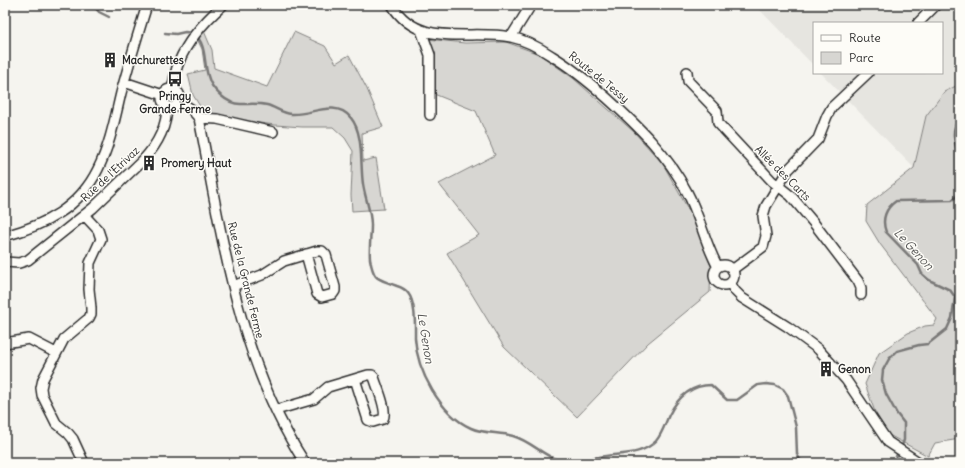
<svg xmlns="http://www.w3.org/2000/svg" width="965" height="468" font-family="Delius,sans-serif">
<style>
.built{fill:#e6e5e0}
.green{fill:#d7d6d2;stroke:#81807e}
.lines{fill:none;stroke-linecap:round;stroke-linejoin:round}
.stream{stroke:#797877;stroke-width:2.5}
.minor-casing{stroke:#2b2b2b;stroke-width:12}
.minor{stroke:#fdfcf7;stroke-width:9}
.labels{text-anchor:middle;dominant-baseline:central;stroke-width:3;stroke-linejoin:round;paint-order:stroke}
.poi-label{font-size:11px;font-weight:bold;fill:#2b2b2b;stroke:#fdfcf7;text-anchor:start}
.street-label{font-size:11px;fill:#2b2b2b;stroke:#fdfcf7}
.water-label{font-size:12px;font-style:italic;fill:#585857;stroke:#fdfcf7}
</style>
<rect width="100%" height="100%" fill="#f5f4ef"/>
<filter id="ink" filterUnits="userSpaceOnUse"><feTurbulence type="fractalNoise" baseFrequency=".025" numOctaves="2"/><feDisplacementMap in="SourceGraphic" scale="8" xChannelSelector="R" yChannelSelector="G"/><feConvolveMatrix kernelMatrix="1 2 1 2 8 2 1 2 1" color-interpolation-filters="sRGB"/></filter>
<g filter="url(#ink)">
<!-- built -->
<path class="built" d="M755,5H960V84L944,92L926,116L914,168L821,73H942V23H814V66Z"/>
<!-- green -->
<path class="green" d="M204,31L212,50L214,68L267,87L294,32L325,46L336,63L349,55L367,89L383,127L362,133L363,161L376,158L384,209L352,211L351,195L353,151L345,138L333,127H302L275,125L206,116L193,95L188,74L205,70L202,49L197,39Z
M427,39L465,43L506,42L539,54L573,78L634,132L663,164L693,218L711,266L710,292L648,343L577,417L504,347L447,253L479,235L439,184L495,155L476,111L434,94L435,62Z
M960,84V439L935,443L928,456L889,435L875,412L865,384L879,353L908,333L925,326L934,325L937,319L880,244L866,221L867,205L914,168L926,116L944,92Z"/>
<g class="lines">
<!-- stream -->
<path class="stream" d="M93,5L99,12L109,17
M165,33L176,34L185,32L194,33C207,46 203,59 208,76C211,89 227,105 242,104C250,104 258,103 267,105C275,107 282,113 291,114C310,116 335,98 351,118C364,134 360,164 363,184C365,198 371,211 371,225C371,236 369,248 370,259C374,282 378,278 397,286C400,287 406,290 408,293C416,303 415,326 415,338C417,371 440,414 471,428C484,434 500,432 513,436C534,442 548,462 570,462C579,462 590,458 599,457C618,453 642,456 656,441C662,434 665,424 669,415C678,397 691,385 711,385L727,400H737L758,385L766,384L775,385L783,389L788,396L796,427L797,454L800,460L807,463
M960,118C949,130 955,145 960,159
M901,448L904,440V423L897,414L886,394L882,380L883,370L889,359L897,351L919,345L928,344L947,329L952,318L955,297L950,290L929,280L922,274L918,265L886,232C881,219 886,208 896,201L952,200L956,197L960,189
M891,463L895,459L898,452"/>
<!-- minor casing -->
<g class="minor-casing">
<path id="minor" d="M392,5C419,49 468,29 511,37C525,40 540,48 552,56C572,68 590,83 607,98C638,126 668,155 687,192C700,216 705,244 718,267
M918,23L936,5
M421,30L430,55V115
M511,37L531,5
M687,72L688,81L717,111L718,123L772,181L791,196L813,222L858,281L861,288V295
M124,82L163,95
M162 98a9 9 0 1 1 18 0a9 9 0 1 1-18 0Z
M172,90C174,81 175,71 179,62C188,39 205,21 223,5
M179,101L191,109L199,118C222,236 238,360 305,463
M199,118L217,119L273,132
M5,236C45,225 79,208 98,169C110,145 115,118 121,93C129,63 138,34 147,5
M5,262L19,263L28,260L93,208L143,160C157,145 167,127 167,106
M714 275a10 10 0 1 1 20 0a10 10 0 1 1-20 0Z
M732,270L763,247L766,236L763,216L766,206L788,170L818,139L827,116L832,107L868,73
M730,283L735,291L742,298L788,327L818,349L846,380L888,442L920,463
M233,286L262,275L284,261L317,251H322L326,255L335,287V291L333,294L322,297L317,294L306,254
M5,343L29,339L56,353
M276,410L314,399L328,387L368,375H372L374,377C377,387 388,411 383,419L373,422L368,420L355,379
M84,463L73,439L68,433L56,423L42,395L41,388L43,379L64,339L89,318L91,314V308L89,289L90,263L101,239L98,230L84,215"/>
</g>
<!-- minor -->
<use href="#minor" class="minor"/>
</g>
</g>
<!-- icons -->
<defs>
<g id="building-bare" transform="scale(1.2)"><path d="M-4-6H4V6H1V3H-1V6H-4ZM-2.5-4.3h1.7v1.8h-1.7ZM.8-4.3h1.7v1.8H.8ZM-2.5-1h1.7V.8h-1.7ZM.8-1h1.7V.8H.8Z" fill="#2b2b2b" stroke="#fdfcf7" stroke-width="2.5" paint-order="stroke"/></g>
<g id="bus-bare" transform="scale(1.2)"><path d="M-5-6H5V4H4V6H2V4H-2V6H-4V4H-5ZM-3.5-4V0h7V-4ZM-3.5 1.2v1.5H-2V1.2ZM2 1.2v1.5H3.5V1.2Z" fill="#2b2b2b" stroke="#fdfcf7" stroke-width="2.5" paint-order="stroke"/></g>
</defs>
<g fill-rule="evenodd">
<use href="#building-bare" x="110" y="60"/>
<use href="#bus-bare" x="175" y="79"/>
<use href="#building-bare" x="149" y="163"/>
<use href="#building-bare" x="826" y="369"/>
</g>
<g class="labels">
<!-- poi labels -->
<g class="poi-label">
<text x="122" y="60">Machurettes</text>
<text x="175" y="96" text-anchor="middle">Pringy<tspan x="175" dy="13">Grande Ferme</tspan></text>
<text x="161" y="163">Promery Haut</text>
<text x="838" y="369">Genon</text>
</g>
<!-- street labels -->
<g class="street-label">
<text transform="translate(599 77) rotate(39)">Route de Tessy</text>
<text transform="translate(783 173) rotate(45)">Allée des Carts</text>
<text transform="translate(110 174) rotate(-43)">Rue de l'Etrivaz</text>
<text transform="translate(246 280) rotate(76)">Rue de la Grande Ferme</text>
</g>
<!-- water labels -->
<g class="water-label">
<text transform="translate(914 249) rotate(47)">Le Genon</text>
<text transform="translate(426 338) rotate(81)">Le Genon</text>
</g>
</g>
<!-- margin -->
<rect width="965" height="468" fill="none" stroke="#fdfcf7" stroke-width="20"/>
<rect x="10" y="10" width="945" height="448" fill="none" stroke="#2b2b2b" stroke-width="1.5" filter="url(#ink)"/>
<!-- legend -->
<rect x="813" y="22" width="130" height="52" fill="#fdfcf7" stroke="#a9a8a5"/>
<rect x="821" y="35" width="20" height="6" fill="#fdfcf7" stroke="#a9a8a5"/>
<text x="849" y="42" font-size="12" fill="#2b2b2b">Route</text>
<rect x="821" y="52" width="20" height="12" fill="#d7d6d2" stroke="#a9a8a5"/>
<text x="849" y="62" font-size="12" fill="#2b2b2b">Parc</text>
</svg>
